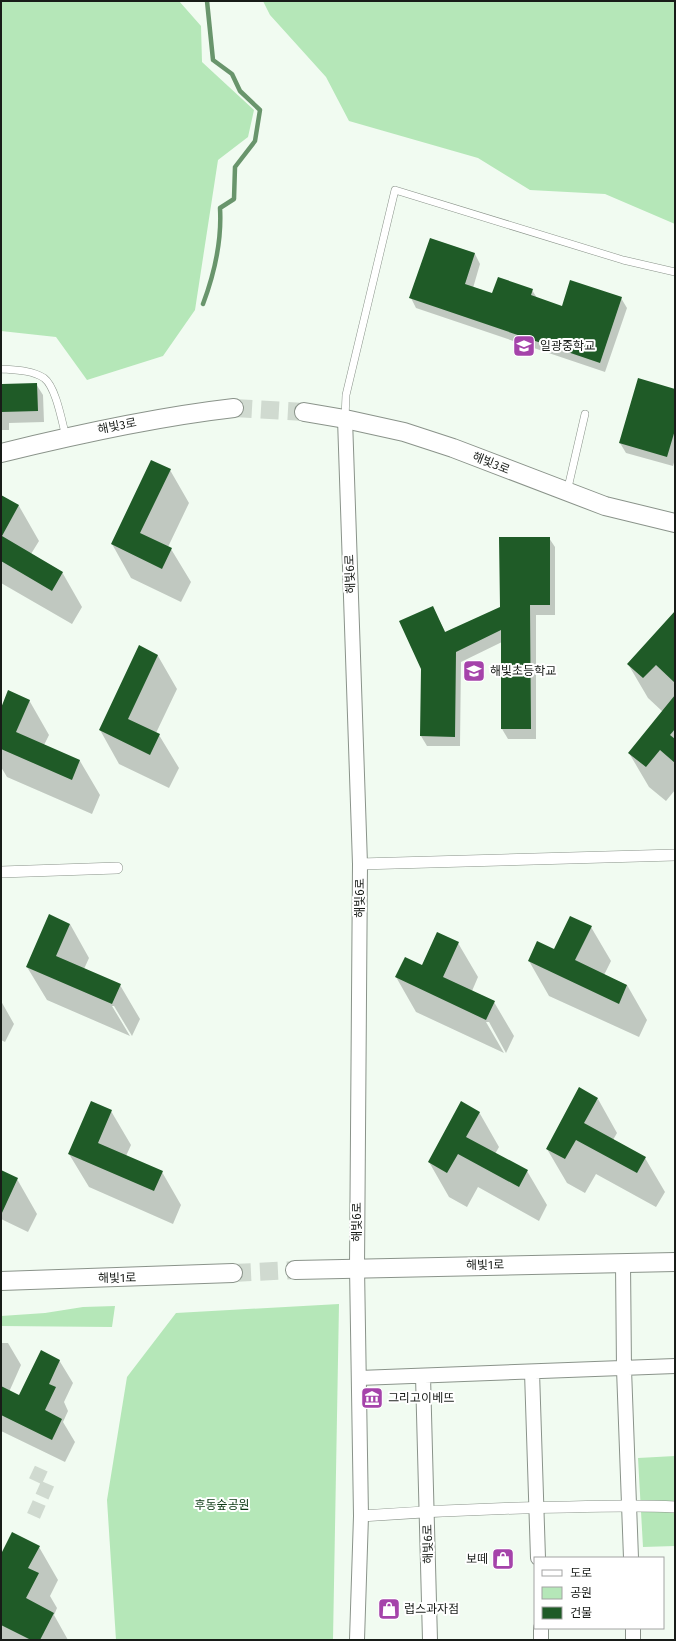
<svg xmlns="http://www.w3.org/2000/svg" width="676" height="1641" font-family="'Fira Sans','Noto Sans KR',sans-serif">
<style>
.green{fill:#b5e7b8}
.shadow{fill:#0003}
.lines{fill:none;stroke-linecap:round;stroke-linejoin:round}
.stream{stroke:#69956c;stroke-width:4.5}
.building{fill:#1f5b27}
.minor-tunnel{stroke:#d0dad0;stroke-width:14;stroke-dasharray:14 7;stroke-linecap:butt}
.tertiary-tunnel{stroke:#d0dad0;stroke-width:18;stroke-dasharray:18 9;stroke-linecap:butt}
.service-casing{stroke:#8a938a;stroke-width:8}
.pedestrian-casing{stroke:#8a938a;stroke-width:12}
.minor-casing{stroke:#8a938a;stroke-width:16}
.tertiary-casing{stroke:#8a938a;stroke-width:20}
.service{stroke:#fff;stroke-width:7}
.pedestrian{stroke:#fff;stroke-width:11}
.minor{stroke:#fff;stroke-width:14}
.tertiary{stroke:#fff;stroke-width:18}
.labels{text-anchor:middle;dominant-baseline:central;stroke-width:4;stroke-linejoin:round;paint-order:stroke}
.poi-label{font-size:12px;fill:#181c18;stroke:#fff;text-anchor:start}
.street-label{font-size:12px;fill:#181c18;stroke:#fff}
.park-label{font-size:12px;fill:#0b3813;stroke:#fff}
</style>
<rect width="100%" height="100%" fill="#f1fbf1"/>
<!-- green -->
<path class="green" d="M1,1H179L201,26L202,62L254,110L248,137L218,160L195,310L163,356L87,380L56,337L1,331Z
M263,1H675V224L605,194L530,190L478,158L349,121L326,77L270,15Z
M339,1304L333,1640H116L107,1500L127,1377L176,1313Z
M115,1306L112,1327L1,1326V1316L45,1313L83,1307Z
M675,1456V1546L643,1547L638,1458Z"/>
<!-- shadow -->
<path class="shadow" d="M430,239L475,254L480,264L473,288L493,295L532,290L537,298L562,307L621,298L627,308L605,372L416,308L411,298Z
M36,384L43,395L44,422L9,423V430H1V390Z
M675,390V459L673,466L626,453L620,443Z
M170,470L189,503L168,547L171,549L191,582L181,602L131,578L112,544Z
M1,496L19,506L39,541L31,554L62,572L82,607L72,624L1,583Z
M549,538L555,547V615H536V739H508L502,729V642L461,662L460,746H427L421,736L432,607L446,633L501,608Z
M675,612V790L666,801L649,787L629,753L663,712L648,698L628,664Z
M139,647L158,656L177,689L156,733L159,735L179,768L169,788L119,764L100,730Z
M29,700L49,735L44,745L80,761L100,795L92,814L7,777L1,767V710Z
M70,924L89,958L84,969L120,985L140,1019L132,1036L114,1006H112L130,1036L47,1000L27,967Z
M591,927L611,961L604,975L627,985L647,1020L639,1037L549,996L529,961L555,950Z
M458,943L478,977L472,991L494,1002L514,1036L506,1053L489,1022H486L504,1053L416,1012L396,977L422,967Z
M1,1001L14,1024L5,1042L1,1040Z
M598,1099L617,1133L613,1140L645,1158L665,1192L656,1207L596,1174L585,1193L567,1183L547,1149Z
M111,1111L131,1145L126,1156L162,1172L181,1205L173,1224L89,1187L69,1154Z
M479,1112L499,1147L495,1154L527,1171L547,1205L539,1221L478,1187L467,1207L449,1197L429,1162Z
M1,1172L17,1179L37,1214L28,1232L1,1219Z
M1,1343H8L21,1365L9,1392L19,1396L59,1360L73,1383L64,1402L68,1411L63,1422L75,1442L65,1462L1,1431Z
M39,1547L58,1580L50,1596L57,1608L54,1615L68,1640H1V1557Z"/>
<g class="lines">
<!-- stream -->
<path class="stream" d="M203,304C215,272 222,242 220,208L234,199L235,167L255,141L260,110L240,91L232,74L213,60L207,1"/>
</g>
<!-- building -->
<path class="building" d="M430,238L475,253L465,284L492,293L498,277L533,289L531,295L562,306L570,280L622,297L600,363L409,298Z
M638,378L675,389V430L667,457L619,443Z
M37,383L38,411L1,412L2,384Z
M151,460L171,469L140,533L172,548L162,569L111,544Z
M1,495L19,505L2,536L63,572L52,591L1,561Z
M499,537H550V605H530L531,729H501V630L456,652L455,737L420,736L421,669L399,621L433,606L445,632L500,607Z
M675,611V683L656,665L643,678L627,664Z
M139,645L158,655L128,719L160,734L150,755L99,730Z
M8,690L30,700L16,732L80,760L72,780L1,749V708Z
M675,695V729L670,735L675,739V763L660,750L646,767L628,753Z
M49,914L70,924L56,956L121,984L112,1004L26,967Z
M570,916L592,926L575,960L627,985L619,1004L528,961L537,941L554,949Z
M437,932L459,942L443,977L495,1001L486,1020L395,977L405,957L422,965Z
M579,1087L598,1098L584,1123L646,1157L637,1173L576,1140L565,1159L546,1149Z
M91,1101L112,1110L98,1143L163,1171L154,1191L68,1154Z
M461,1101L480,1112L466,1137L528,1170L519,1187L458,1154L447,1173L428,1162Z
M1,1170L18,1178L1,1215Z
M41,1350L60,1360L49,1384L56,1387L45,1410L62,1419L52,1440L1,1415V1386L19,1395Z
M12,1532L40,1546L28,1568L39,1573L26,1598L54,1613L40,1640H31L1,1625V1554Z"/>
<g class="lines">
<!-- minor-tunnel -->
<path class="minor-tunnel" d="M32,1472L45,1478L48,1483L33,1517"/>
<!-- tertiary-tunnel -->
<path class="tertiary-tunnel" d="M234,408L304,412
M233,1273L295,1270"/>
<!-- service casing -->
<g class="service-casing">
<path id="service" d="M1,369C15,370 32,370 44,378C56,387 62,422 66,437
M345,418L346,395L395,190L623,260L675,272
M567,492L585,414"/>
</g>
<!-- pedestrian casing -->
<g class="pedestrian-casing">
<path id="pedestrian" d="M360,864L675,855
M1,872L117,868
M361,1516C430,1511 499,1508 568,1507C604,1506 639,1505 675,1507"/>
</g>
<!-- minor casing -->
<g class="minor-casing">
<path id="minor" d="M345,419L360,864L357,1267L361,1516L357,1640
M623,1263L624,1369L631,1558
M532,1372L538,1558
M423,1376L430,1640
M359,1378L675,1366
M541,1628V1640
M633,1628V1640"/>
</g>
<!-- tertiary casing -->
<g class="tertiary-casing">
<path id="tertiary" d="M304,412L345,419L404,432L453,448L605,506L675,523
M1,453C78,434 155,417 234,408
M295,1270L675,1262
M1,1281L233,1273"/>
</g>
<!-- service -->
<use href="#service" class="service"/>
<!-- pedestrian -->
<use href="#pedestrian" class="pedestrian"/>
<!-- minor -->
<use href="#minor" class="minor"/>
<!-- tertiary -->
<use href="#tertiary" class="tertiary"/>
</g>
<!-- icons -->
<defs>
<g id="school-square" transform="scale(1.15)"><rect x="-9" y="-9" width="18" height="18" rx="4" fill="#a543aa" stroke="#fff"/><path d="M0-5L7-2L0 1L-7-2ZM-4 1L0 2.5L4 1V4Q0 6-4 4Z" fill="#fff"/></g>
<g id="museum-square" transform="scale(1.15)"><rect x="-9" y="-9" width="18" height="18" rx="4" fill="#a543aa" stroke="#fff"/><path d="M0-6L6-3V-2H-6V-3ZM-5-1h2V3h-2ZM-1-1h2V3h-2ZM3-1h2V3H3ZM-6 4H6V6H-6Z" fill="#fff"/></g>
<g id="shop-square" transform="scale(1.15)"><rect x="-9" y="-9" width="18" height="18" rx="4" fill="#a543aa" stroke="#fff"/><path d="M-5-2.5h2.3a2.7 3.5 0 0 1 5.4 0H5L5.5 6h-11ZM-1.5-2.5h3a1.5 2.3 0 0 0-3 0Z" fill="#fff"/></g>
</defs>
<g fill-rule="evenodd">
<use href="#school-square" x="524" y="346"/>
<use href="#school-square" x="474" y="671"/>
<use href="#museum-square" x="372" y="1398"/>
<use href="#shop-square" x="503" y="1559"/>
<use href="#shop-square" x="389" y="1609"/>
</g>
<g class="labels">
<!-- poi labels -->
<g class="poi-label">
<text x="540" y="346">일광중학교</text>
<text x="490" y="671">해빛초등학교</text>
<text x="388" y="1398">그리고이베뜨</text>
<text x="488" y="1559" text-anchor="end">보떼</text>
<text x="404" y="1609">럽스과자점</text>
</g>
<!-- street labels -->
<g class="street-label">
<text transform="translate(117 426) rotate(-11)">해빛3로</text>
<text transform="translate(491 463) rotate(22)">해빛3로</text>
<text transform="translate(350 574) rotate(-92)">해빛6로</text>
<text transform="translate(360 898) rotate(-90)">해빛6로</text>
<text transform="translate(357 1222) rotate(-90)">해빛6로</text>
<text transform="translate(485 1265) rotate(-1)">해빛1로</text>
<text transform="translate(117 1278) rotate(-1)">해빛1로</text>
<text transform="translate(428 1544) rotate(-91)">해빛6로</text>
</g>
<!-- park labels -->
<g class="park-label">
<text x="222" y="1505">후동숲공원</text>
</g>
</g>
<!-- border -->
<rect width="676" height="1641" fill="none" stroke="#181c18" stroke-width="4"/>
<!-- legend -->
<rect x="534" y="1557" width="130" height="72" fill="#ffffff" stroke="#a3a4a3"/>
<rect x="542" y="1570" width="20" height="6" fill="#ffffff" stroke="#a3a4a3"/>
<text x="570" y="1577" font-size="12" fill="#181c18">도로</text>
<rect x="542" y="1587" width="20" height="12" fill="#b5e7b8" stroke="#a3a4a3"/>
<text x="570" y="1597" font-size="12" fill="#181c18">공원</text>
<rect x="542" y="1607" width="20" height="12" fill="#1f5b27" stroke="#a3a4a3"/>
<text x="570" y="1617" font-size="12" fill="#181c18">건물</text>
</svg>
